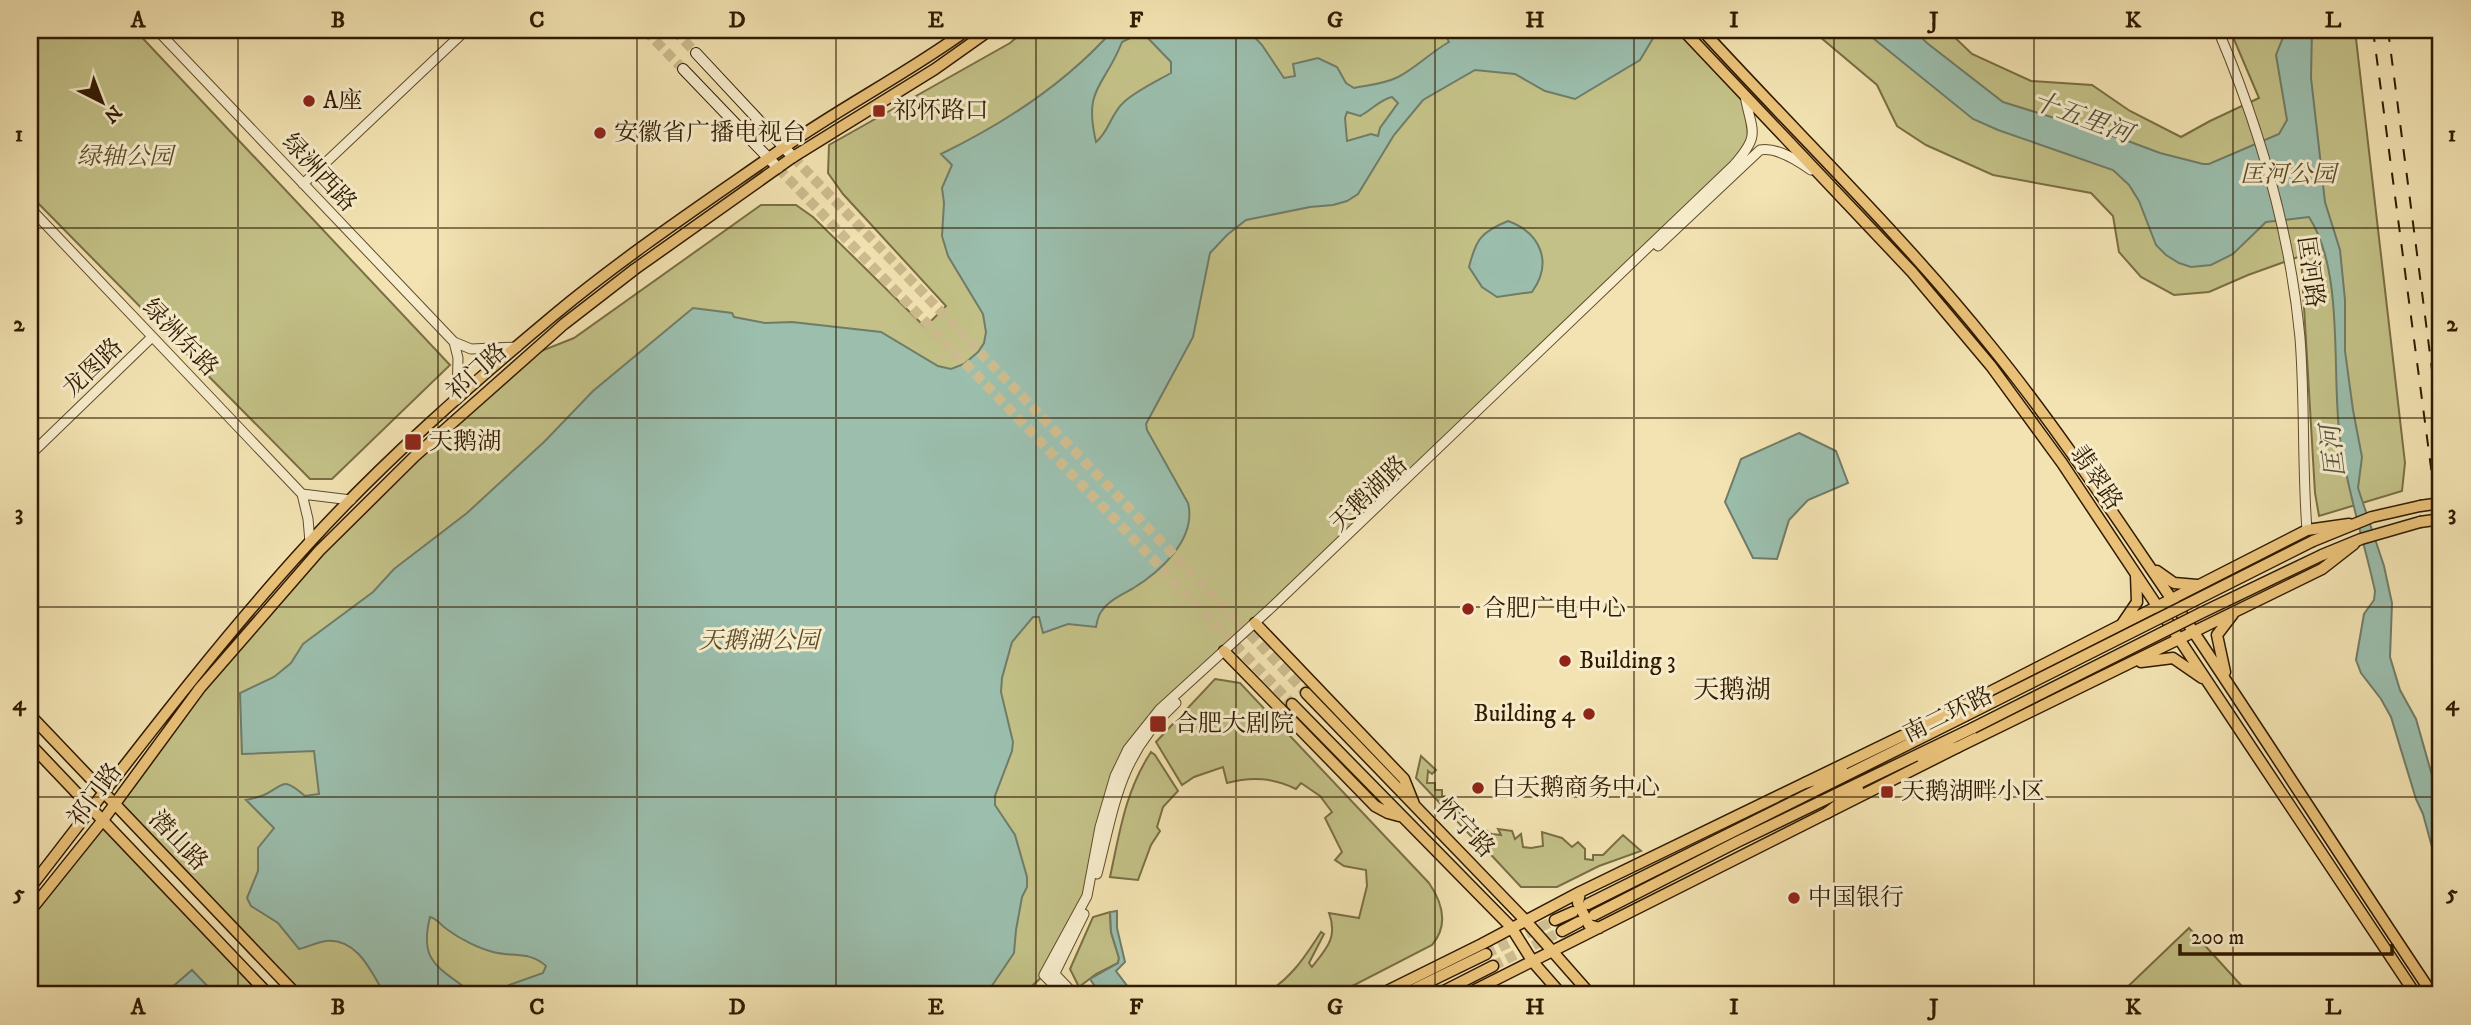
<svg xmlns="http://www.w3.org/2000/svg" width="2471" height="1025" font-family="'IM FELL DW Pica','Noto Serif SC',serif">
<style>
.green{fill:#c3c187;stroke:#7a6e44;stroke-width:2}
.water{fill:#9bbead;stroke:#707c68;stroke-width:2;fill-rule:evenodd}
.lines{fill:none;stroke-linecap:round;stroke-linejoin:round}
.secondary-tunnel{stroke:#ccbb8e;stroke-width:10;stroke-dasharray:10 5;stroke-linecap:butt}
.primary-tunnel{stroke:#ccbb8e;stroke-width:10;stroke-dasharray:10 5;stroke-linecap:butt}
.trunk-tunnel{stroke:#ccbb8e;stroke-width:10;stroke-dasharray:10 5;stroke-linecap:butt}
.tertiary-casing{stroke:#614c2c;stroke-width:11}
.secondary-casing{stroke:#301a00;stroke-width:12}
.primary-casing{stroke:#301a00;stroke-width:13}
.trunk-casing{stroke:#301a00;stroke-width:13}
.tertiary{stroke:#f7edcd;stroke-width:9}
.secondary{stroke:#f7edcd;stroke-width:10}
.primary{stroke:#eac279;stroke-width:10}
.trunk{stroke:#eac279;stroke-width:10}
.rail{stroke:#301a00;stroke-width:2;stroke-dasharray:12 12;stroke-linecap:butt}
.trunk-bridge-casing{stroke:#301a00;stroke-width:13;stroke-linecap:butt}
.trunk-bridge{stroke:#eac279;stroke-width:10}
.grid{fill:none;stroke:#301a00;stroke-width:2;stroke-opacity:0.55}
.poi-dot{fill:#8f2418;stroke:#f7edcd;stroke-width:2.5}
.labels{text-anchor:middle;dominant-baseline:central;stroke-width:6;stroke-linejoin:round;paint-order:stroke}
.poi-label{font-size:24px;fill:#301a00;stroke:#f7edcd;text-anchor:start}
.park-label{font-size:24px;font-style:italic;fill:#5c4c28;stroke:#f7edcd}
.street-label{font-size:24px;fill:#301a00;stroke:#f7edcd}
.water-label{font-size:26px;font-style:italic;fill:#55533d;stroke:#f7edcd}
.neighbourhood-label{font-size:26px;fill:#301a00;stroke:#f7edcd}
.neatline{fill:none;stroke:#301a00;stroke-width:2.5}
.grid-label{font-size:23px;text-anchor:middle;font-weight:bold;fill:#301a00}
</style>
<rect width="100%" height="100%" fill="#f3e3b2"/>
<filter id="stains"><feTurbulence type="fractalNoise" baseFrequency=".00286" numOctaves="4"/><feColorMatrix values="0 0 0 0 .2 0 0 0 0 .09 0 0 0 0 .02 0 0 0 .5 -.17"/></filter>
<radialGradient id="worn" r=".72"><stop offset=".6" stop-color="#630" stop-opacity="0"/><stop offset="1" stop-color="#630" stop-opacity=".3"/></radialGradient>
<!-- green -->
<path class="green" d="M30,30H135L450,365L332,479H310L30,195Z
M1025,30H1683L1745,96L1751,145L1160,709L1128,749L1087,896L1044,975L1022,995H297L114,804L200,688L326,543L526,357L574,338L761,205H796L813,217L925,327L946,306L843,194L828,173L829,145L1010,43Z
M1785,30H1947L1972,54L2031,81L2092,85L2130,111L2181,137L2210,121L2259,98L2230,30H2355L2405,463L2402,491L2319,516L2315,493L2301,256L2248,275L2209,292L2174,295L2141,277L2119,252L2113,216L2091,193L1993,175L1926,145L1897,126L1877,85L1820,37Z
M1215,679L1240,683L1429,883C1442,902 1449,925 1432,945L1335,995H1263C1290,980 1305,957 1321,932L1324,934L1309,963L1312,967C1327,948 1338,937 1329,913L1359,918L1367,886L1366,870L1344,866L1335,860L1342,852L1325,818L1332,812L1320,796L1301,783L1296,789C1272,778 1253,776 1227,783L1223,767L1194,777L1182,785L1156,742Z
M1151,752L1155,755L1178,791L1163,807L1157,827L1160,831L1151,845L1138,880L1110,877C1120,831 1125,792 1151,752Z
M1421,756L1436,770L1432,774L1428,771L1427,783H1435V790H1442V796L1449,797V804L1457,805L1458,813H1465V821H1472L1473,838L1416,778Z
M103,820L262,988L251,995H30V911Z
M1479,826L1492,834L1501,835L1498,829L1512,831L1515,839L1521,834L1523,847L1531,848L1543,846L1542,832L1562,838L1572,847L1578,842L1585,849V859L1593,860V855H1603L1623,835L1641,851L1599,866L1557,887H1521L1480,843Z
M1110,912L1111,932L1119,958L1118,963L1096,974L1079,987L1070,969L1093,917Z
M2189,928L2250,995H2119Z"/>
<!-- water -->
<path class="water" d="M1113,30H1248L1262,45L1284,78L1295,76L1293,64L1318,58L1337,67L1346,83L1354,88C1369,85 1384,84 1398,77C1416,68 1431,52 1449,42L1443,30H1658L1640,60L1575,99L1545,91L1515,74L1475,70L1423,100L1394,135L1358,194L1347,201L1333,205L1310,207L1246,220L1227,235L1210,253L1193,337L1146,424L1147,430L1188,503C1197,539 1160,572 1132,589C1121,595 1108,601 1101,612C1098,616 1097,622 1096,627L1068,624L1043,633L1039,617H1033L1012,642L1002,678L1001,692L1013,742L1012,751L995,796V805L1015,835L1027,877V887L1022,897L1016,930L1014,953L987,993L984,992L982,995H503L509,985L543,973L546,966C530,951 512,957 493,952C478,948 460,939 448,930C441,926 438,919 430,917C419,961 437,966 468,990L471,995H385C372,973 358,938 326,941C318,942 308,947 299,949L278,923L251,906L247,898L258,871V848L274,828L246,800C252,799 258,797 264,795C285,785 282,776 305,796L319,794L314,751L242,754L240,693L274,677L291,663L303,644L373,592L394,569L467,513L545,441L593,391L693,308L732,313L734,317L765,323L792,322L881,332L938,366L951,369L964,364L978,352L984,343L986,332L983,314L948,256L942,236L944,203L942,188L952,165L941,154C1005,123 1066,83 1113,30ZM1142,32L1171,62V73C1157,81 1136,91 1124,102C1111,113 1109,132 1096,142C1083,87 1104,88 1122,42ZM1392,97L1398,103L1380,128L1378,136L1371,134L1347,141L1345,118L1347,112L1360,116C1372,110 1379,100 1392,97Z
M1863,30H1914L1927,43L2003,102L2128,141L2160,153L2203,164H2209L2279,134L2287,120L2276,55L2286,30H2312L2311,78L2318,139L2325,202L2340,250L2345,300V351L2353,410L2362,457L2358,488L2384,566L2392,603L2390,657L2400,690L2416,719L2441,807V868L2432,847L2423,814L2416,799L2391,717L2381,699L2361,673L2356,660L2364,614L2374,600L2375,591C2364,540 2347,491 2340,439C2331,372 2345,273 2309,217L2266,222L2233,254L2211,265L2191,267L2179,263L2166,255L2156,245L2139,201L2129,185L2113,170L1998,130L1973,119Z
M1508,221C1541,233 1553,263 1532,292L1497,297L1482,287L1469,267C1476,239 1481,232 1508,221Z
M1799,433L1836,451L1848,483L1808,500L1789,520L1777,559L1753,558L1725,502L1741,459Z
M1117,911V928L1125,962L1116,971L1134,995H1101L1090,979L1118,963L1119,958L1111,932L1110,912Z
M192,970L216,995H163Z"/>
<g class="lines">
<!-- secondary-tunnel -->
<path class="secondary-tunnel" d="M645,30L683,69
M674,30L696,53"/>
<!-- primary-tunnel -->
<path class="primary-tunnel" d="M793,157L1306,693
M778,168L1292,704"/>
<!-- trunk-tunnel -->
<path class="trunk-tunnel" d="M1486,954L1555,920
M1493,966L1562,931"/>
<!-- tertiary casing -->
<g class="tertiary-casing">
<path id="tertiary" d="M157,30L454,342
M2218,30C2260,129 2290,231 2300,338C2305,402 2302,466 2307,530
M303,184L466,30
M30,208L302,494
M1658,246L1760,150C1777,147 1797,160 1811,170
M457,400L458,358L454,342L471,349L517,347
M30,455L152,337
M310,542L308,519L302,494L351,500
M1097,874C1115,804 1119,755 1176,703
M1052,971L1075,995
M1051,981L1084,914
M1064,995L1044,975L1087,896L1100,827L1115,776L1128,749L1160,709L1272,607L1734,165C1761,134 1752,133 1745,96"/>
</g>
<!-- secondary casing -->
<g class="secondary-casing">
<path id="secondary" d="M696,53L793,157
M683,69L778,168"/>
</g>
<!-- primary casing -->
<g class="primary-casing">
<path id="primary" d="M1683,30L1912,272L1991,366L2062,463L2416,995
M1702,30C1798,135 1901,234 1990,345C2047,415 2097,489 2147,563C2245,706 2337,852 2433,995
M2157,571L2174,583L2197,585
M1255,623L1404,779L1414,804
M2122,624L2137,602L2136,575
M1224,651L1375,806L1388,813L1399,816
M2141,662L2173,658L2202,678
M2225,672L2217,635L2233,614
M1306,693L1525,920L1591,995
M1292,704L1511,927L1533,962L1562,995
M30,715L297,995
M30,744L269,995
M30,888C121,771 209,652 309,543C384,461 469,386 554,315C626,255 706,202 783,148C843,106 908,73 967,30
M1580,892L1578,903L1589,925L1599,928
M30,911L103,820L200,688L319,551L415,456L564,324L635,269L793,157L935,69L990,30
M1379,995L1482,944L1580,892L1937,719L2307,530L2349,524
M1465,995L1958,747L2322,569L2354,544"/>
</g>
<!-- trunk casing -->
<g class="trunk-casing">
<path id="trunk" d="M2313,541L2372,517L2420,506
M2322,555L2361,539L2420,522
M1910,738L1937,719
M1922,758L1958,747
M1805,783L1843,772
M1827,813L1858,789
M1588,904L1965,716
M1594,915L1737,842L1973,728
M1555,920L1573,912
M1562,931L1579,922
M1402,995L1486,954
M1436,995L1493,966"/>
</g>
<!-- tertiary -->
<use href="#tertiary" class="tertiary"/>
<!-- secondary -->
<use href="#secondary" class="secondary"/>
<!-- primary -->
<use href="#primary" class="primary"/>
<!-- trunk -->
<use href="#trunk" class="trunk"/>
<!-- rail -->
<path class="rail" d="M2373,30L2441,543
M2388,30L2441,439"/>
<!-- trunk-bridge casing -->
<g class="trunk-bridge-casing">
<path id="trunk-bridge" d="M2420,506L2441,503
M2420,522L2441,519
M1965,716L2313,541
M1973,728L2201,613L2322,555"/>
</g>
<!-- trunk-bridge -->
<use href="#trunk-bridge" class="trunk-bridge"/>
</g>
<!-- grid -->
<path class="grid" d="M238,30V995M438,30V995M637,30V995M836,30V995M1036,30V995M1236,30V995M1435,30V995M1634,30V995M1834,30V995M2034,30V995M2233,30V995M30,228H2441M30,418H2441M30,607H2441M30,797H2441"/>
<!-- markers -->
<g class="poi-dot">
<circle cx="309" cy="101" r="7"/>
<rect x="872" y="104" width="14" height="14" rx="3.5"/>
<circle cx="600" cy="133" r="7"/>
<rect x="404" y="433" width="18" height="18" rx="3.5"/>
<circle cx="1468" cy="609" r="7"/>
<circle cx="1565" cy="661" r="7"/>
<circle cx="1589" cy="714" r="7"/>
<rect x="1149" y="715" width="18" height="18" rx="3.5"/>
<circle cx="1478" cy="788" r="7"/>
<rect x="1880" y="785" width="14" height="14" rx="3.5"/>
<circle cx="1794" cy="898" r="7"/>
</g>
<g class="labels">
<!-- poi labels -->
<g class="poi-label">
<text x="323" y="101">A座</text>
<text x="893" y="111">祁怀路口</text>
<text x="614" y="133">安徽省广播电视台</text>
<text x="429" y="442">天鹅湖</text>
<text x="1482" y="609">合肥广电中心</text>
<text x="1579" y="661">Building 3</text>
<text x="1575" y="714" text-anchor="end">Building 4</text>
<text x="1174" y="724">合肥大剧院</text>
<text x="1492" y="788">白天鹅商务中心</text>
<text x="1901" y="792">天鹅湖畔小区</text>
<text x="1808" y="898">中国银行</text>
</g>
<!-- park labels -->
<g class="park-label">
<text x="125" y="157">绿轴公园</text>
<text x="2288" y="175">匡河公园</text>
<text x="759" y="641">天鹅湖公园</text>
</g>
<!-- street labels -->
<g class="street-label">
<text transform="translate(319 173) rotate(47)">绿洲西路</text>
<text transform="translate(2310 272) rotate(82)">匡河路</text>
<text transform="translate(180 338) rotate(46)">绿洲东路</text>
<text transform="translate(93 368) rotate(-44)">龙图路</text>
<text transform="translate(477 372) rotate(-42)">祁门路</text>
<text transform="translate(2096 478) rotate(56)">翡翠路</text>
<text transform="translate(1369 494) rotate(-44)">天鹅湖路</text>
<text transform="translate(1948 715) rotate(-26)">南二环路</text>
<text transform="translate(95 795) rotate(-53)">祁门路</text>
<text transform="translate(1465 828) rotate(46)">怀宁路</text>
<text transform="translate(178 841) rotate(46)">潜山路</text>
</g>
<!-- water labels -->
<g class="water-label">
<text transform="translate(2082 118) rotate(20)">十五里河</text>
<text transform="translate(2334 451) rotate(-97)">匡河</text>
</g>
<!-- neighbourhood labels -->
<g class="neighbourhood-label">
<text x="1732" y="690">天鹅湖</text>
</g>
</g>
<!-- margin -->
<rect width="2471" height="1025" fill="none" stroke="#f3e3b2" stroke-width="77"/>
<!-- north arrow -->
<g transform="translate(102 102) rotate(138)" stroke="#f7edcd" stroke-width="5" paint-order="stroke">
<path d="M0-5L12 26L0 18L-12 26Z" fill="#301a00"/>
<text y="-10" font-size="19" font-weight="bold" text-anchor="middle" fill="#301a00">N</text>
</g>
<!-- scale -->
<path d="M2180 944v10h212v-10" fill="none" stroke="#301a00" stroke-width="3.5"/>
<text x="2191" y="944" font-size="21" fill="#301a00" stroke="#f7edcd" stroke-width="5" paint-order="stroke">200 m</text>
<rect x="38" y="38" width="2394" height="948" class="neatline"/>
<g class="grid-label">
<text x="138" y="27">A</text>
<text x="338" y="27">B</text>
<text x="537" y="27">C</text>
<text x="737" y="27">D</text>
<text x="936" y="27">E</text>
<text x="1136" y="27">F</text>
<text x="1335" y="27">G</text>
<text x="1535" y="27">H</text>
<text x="1734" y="27">I</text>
<text x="1934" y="27">J</text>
<text x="2133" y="27">K</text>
<text x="2333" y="27">L</text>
<text x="19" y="141">1</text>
<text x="2452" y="141">1</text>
<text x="19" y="331">2</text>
<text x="2452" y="331">2</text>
<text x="19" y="520">3</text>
<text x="2452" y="520">3</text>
<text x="19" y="710">4</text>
<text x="2452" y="710">4</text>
<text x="19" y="900">5</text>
<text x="2452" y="900">5</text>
<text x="138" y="1014">A</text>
<text x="338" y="1014">B</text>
<text x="537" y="1014">C</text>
<text x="737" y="1014">D</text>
<text x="936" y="1014">E</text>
<text x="1136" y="1014">F</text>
<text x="1335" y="1014">G</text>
<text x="1535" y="1014">H</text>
<text x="1734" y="1014">I</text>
<text x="1934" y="1014">J</text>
<text x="2133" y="1014">K</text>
<text x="2333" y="1014">L</text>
</g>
<rect width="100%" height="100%" filter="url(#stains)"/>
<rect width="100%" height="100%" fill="url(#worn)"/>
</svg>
